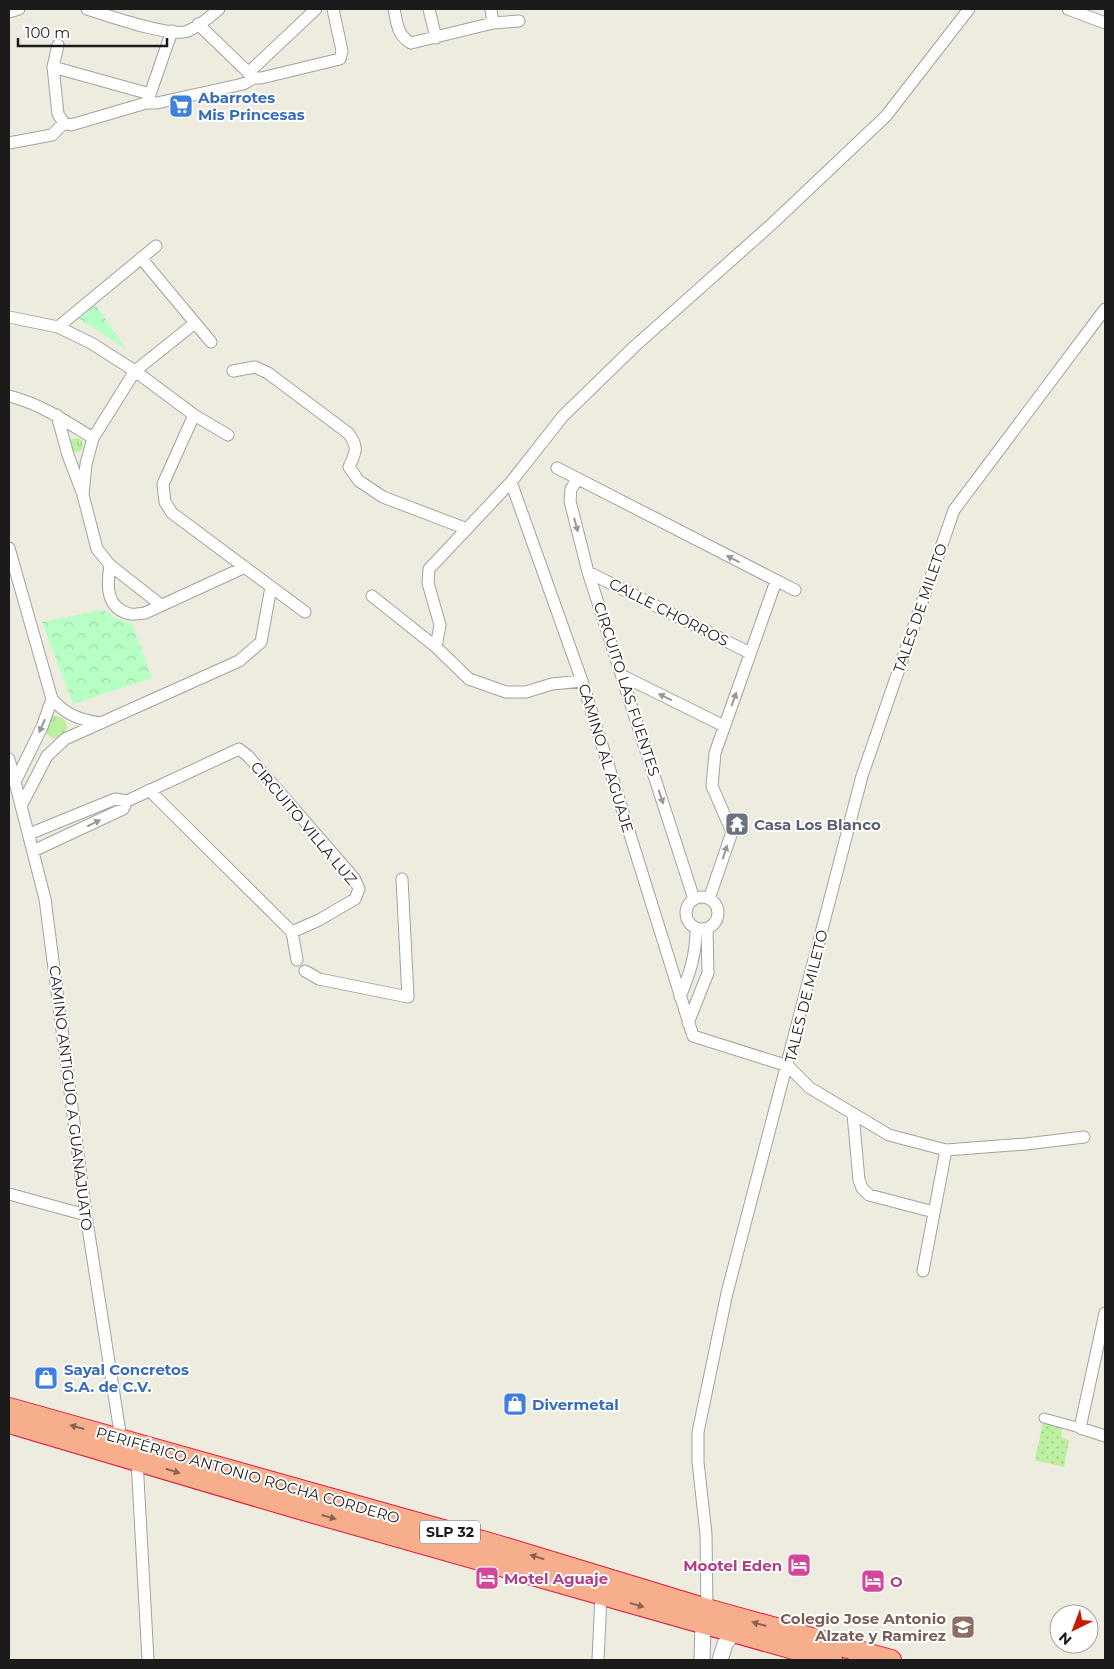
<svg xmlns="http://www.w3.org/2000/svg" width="1114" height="1669" font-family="Montserrat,sans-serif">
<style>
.grass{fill:url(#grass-tufts)}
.park{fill:url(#park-crowns)}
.garden{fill:url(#garden-dots)}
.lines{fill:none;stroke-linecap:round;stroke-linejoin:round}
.pedestrian-casing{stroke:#a2a2a2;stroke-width:11}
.minor-casing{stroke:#a2a2a2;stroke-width:13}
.tertiary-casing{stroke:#a2a2a2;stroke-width:17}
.trunk-casing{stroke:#e61240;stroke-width:22}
.pedestrian{stroke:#fff;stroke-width:9}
.minor{stroke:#fff;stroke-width:11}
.tertiary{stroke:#fff;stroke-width:15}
.trunk{stroke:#f7ae8c;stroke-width:20}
.oneway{fill:#989898}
.oneway2{fill:#896454}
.labels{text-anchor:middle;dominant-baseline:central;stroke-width:4;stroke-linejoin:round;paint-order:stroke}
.shield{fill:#fff;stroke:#5f5f5f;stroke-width:1}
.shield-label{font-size:14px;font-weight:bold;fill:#1b1b1b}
.shop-label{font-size:15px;font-weight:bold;fill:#366cbe;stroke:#fff;text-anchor:start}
.street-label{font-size:15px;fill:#1b1b1b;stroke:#fff}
.worship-label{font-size:15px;font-weight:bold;fill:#5b616d;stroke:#fff;text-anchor:start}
.hotel-label{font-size:15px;font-weight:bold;fill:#b23c85;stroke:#fff;text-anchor:start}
.education-label{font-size:15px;font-weight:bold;fill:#785e54;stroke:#fff;text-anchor:end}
</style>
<defs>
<pattern id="grass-tufts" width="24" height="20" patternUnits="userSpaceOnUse" patternTransform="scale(1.25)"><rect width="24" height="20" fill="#bcef9f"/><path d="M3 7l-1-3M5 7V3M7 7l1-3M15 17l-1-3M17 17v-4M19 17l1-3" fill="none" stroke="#a1cc88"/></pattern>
<pattern id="park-crowns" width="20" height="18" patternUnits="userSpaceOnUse" patternTransform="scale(1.25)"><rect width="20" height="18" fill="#b6ffc5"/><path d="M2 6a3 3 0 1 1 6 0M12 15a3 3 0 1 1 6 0" fill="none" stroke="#9cdaa9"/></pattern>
<pattern id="garden-dots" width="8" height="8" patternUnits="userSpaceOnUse" patternTransform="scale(1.25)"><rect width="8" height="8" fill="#bcef9f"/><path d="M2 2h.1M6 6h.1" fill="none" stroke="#a1cc88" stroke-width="1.8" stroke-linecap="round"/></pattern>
</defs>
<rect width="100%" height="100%" fill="#eeebdf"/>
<!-- grass -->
<path class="grass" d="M69 445a7 7 0 1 1 14 0a7 7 0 1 1-14 0Z
M54,716C80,718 60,752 45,732L50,717Z"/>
<!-- park -->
<path class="park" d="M96,305L126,349L78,318Z
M103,610L120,620L132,623L152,678L73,704L42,622Z"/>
<!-- garden -->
<path class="garden" d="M1043,1422L1062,1427L1061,1437L1069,1440L1064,1467L1035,1460Z"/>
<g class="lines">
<!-- pedestrian casing -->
<g class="pedestrian-casing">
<path id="pedestrian" d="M1044,1418L1080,1428"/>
</g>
<!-- minor casing -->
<g class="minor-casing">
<path id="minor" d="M87,9C106,15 171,38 188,31C199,26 210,17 219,9
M394,9C397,23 397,35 411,43L493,23L519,21
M429,9L436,38
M491,9L493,23
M1068,9L1105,23
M9,12L19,9
M198,24L254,78H261L340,59L342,51L333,9
M58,45L53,67L58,114L64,123L71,125L146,103H157L243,84L254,78
M53,67L150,94
M248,73L316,9
M148,100L172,31
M9,143L52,135L64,123
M141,258L211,342
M9,317L58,327L91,343L135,371L194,415L228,435
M58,327L156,246
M233,371L255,367L268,373L348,433C359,447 356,452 349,467L359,481L383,497L467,529
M9,396C41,404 65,421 93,438
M57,415L68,455L82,492
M194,415L163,484L165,502L172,513L305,612
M557,468L795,590
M578,479L571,489L570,501L588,572L694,899
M511,482L582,681L693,1036L788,1066L810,1088L889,1135L946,1150L1026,1144L1084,1137
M9,548L52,699C66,715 80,720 101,723
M110,565C107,584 105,608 130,614C134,615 141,613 145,613L245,567
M588,572L750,653
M372,596L436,647L469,679L506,692H526L552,684L582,681
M161,605L110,565L97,549L83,495L86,464L93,438L135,371L195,323
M436,647L440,625L428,583L429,569L511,482L563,416L635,346L773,223L886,116L969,9
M623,676L724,726
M9,759L45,899L86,1215L121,1439
M15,782L42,727L52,699
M149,790L292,932L297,960
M21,806L47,756L65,739L239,661L261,642L271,587
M29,834L115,799L127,801L239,749L248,756L354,878L359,889L355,899L319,920L292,932
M33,851L123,809L127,801
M686 913a16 16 0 1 1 32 0a16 16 0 1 1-32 0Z
M709,899L732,832L712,786L715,753L776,581
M305,971L319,979L408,997L402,879
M680,997C690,973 696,955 696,929
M688,1023L708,973L707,929
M853,1114L859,1180L862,1188L869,1195L934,1212
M9,1194L86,1215
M923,1271L946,1150
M1105,1313L1080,1428L1105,1436
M137,1460L148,1660
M707,1609L706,1534L698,1462V1432L727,1293L862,776L954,510L1105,309
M598,1660L601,1595"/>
</g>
<!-- tertiary casing -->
<g class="tertiary-casing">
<path id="tertiary" d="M702,1660L703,1624
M720,1660L725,1644L734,1632"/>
</g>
<!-- trunk casing -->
<g class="trunk-casing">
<path id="trunk" d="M9,1408L493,1544L707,1609L891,1660
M9,1423L296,1508L832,1660"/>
</g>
<!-- pedestrian -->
<use href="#pedestrian" class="pedestrian"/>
<!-- minor -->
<use href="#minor" class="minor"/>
<!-- tertiary -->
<use href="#tertiary" class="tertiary"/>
<!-- trunk -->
<use href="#trunk" class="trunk"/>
</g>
<!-- one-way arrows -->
<defs><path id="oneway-solid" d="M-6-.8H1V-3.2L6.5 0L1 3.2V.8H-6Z" transform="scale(1.25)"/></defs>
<g class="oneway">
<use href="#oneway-solid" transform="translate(576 525) rotate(75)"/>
<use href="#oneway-solid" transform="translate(733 559) rotate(-153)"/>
<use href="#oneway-solid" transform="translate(665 697) rotate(-154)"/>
<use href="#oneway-solid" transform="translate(734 699) rotate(-70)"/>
<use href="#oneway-solid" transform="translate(42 726) rotate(114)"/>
<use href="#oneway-solid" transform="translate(661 797) rotate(72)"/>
<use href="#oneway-solid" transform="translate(94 823) rotate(-26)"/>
<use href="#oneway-solid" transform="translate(725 852) rotate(-72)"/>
</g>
<g class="oneway2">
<use href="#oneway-solid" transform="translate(77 1427) rotate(-165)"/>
<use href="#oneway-solid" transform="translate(173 1471) rotate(17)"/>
<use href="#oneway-solid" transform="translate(329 1517) rotate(16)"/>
<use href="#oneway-solid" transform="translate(537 1557) rotate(-163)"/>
<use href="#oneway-solid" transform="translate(637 1605) rotate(16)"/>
<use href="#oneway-solid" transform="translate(759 1624) rotate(-164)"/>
</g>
<!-- icons -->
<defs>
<g id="supermarket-square" transform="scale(1.25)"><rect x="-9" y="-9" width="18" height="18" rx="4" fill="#3f7fe0" stroke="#fff"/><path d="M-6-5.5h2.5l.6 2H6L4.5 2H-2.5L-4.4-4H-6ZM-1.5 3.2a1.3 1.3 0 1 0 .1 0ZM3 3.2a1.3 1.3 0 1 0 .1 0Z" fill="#fff"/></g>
<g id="temple-square" transform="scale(1.25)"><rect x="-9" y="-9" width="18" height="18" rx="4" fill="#6b7280" stroke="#fff"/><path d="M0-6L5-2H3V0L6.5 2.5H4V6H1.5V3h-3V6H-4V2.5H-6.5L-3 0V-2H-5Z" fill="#fff"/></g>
<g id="shop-square" transform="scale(1.25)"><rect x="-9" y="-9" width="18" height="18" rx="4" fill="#3f7fe0" stroke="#fff"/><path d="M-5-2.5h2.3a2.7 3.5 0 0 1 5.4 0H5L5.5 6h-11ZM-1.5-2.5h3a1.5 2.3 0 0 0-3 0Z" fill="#fff"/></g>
<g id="hotel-square" transform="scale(1.25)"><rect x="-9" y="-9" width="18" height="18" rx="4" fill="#d1479c" stroke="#fff"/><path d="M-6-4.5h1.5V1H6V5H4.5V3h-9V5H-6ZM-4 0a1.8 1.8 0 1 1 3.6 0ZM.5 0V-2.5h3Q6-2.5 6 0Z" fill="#fff"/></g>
<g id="school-square" transform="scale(1.25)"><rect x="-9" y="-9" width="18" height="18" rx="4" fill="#8d6e63" stroke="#fff"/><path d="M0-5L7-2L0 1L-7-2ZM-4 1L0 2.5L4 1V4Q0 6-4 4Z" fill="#fff"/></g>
</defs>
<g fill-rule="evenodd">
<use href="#supermarket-square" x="181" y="106"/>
<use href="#temple-square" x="737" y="824"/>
<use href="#shop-square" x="46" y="1378"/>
<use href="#shop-square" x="515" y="1404"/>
<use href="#hotel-square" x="799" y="1565"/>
<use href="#hotel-square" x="487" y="1578"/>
<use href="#hotel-square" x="873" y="1581"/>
<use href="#school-square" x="963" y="1627"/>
</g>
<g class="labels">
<!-- shield labels -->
<rect class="shield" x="420" y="1520.5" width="60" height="23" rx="4"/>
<g class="shield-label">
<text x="450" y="1532">SLP 32</text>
</g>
<!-- shop labels -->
<g class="shop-label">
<text x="198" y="97">Abarrotes<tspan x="198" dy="17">Mis Princesas</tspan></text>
<text x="64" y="1369">Sayal Concretos<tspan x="64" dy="17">S.A. de C.V.</tspan></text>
<text x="532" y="1404">Divermetal</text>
</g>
<!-- street labels -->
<g class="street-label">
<text transform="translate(920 608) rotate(-71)">TALES DE MILETO</text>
<text transform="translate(669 612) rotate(27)">CALLE CHORROS</text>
<text transform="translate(627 689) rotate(72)">CIRCUITO LAS FUENTES</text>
<text transform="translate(606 758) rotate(73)">CAMINO AL AGUAJE</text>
<text transform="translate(304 823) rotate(50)">CIRCUITO VILLA LUZ</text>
<text transform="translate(806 996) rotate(-76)">TALES DE MILETO</text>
<text transform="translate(71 1098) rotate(83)">CAMINO ANTIGUO A GUANAJUATO</text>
<text transform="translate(248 1475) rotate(16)">PERIFÉRICO ANTONIO ROCHA CORDERO</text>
</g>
<!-- worship labels -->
<g class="worship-label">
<text x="754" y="824">Casa Los Blanco</text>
</g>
<!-- hotel labels -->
<g class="hotel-label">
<text x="782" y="1565" text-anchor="end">Mootel Eden</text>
<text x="504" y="1578">Motel Aguaje</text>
<text x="890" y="1581">O</text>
</g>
<!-- education labels -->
<g class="education-label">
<text x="946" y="1618">Colegio Jose Antonio<tspan x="946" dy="17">Alzate y Ramirez</tspan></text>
</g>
</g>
<!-- border -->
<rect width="1114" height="1669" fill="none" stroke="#1b1b1b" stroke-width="20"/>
<!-- north arrow -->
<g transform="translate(1074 1629) rotate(222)"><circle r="24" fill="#ffffff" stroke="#a4a4a4"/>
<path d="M0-4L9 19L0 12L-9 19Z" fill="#c71a00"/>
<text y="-8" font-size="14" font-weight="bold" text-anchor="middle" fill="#1b1b1b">N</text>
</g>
<!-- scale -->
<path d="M18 38v8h149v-8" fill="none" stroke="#1b1b1b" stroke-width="2.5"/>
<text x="25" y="38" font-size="15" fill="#1b1b1b" stroke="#ffffff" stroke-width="4" paint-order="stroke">100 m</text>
</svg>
